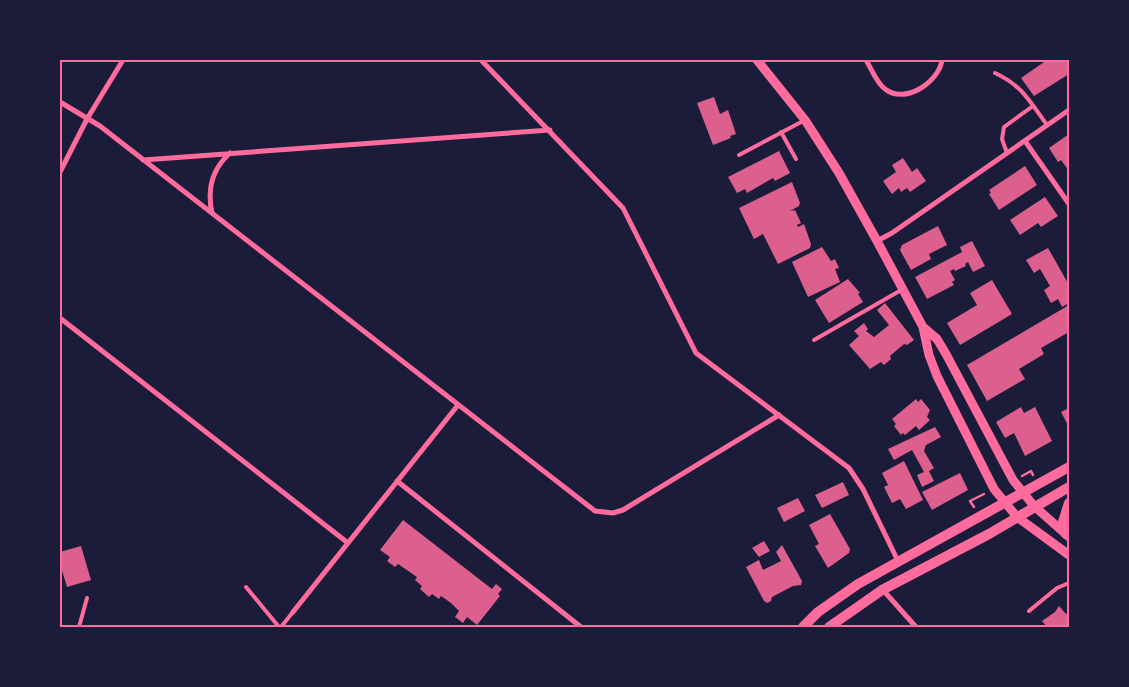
<svg xmlns="http://www.w3.org/2000/svg" width="1129" height="687" font-family="'Varela Round',sans-serif">
<style>
.building{fill:#dd5f8e}
.lines{fill:none;stroke-linecap:round;stroke-linejoin:round}
.path{stroke:#ff6b9d;stroke-width:2.5}
.service{stroke:#ff6b9d;stroke-width:4}
.minor{stroke:#ff6b9d;stroke-width:5}
.tertiary{stroke:#ff6b9d;stroke-width:9}
.secondary{stroke:#ff6b9d;stroke-width:10}
.neatline{fill:none;stroke:#ff6b9d;stroke-width:2}
</style>
<rect width="100%" height="100%" fill="#1b1b3a"/>
<!-- building -->
<path class="building" d="M1047,60H1067L1069,74L1034,96L1021,78Z
M714,97L720,114L728,110L736,134L730,136L731,138L713,145L697,103Z
M1069,134V171L1061,160L1058,162L1049,148Z
M779,151L790,173L775,181L773,178L747,193L745,189L737,193L728,177Z
M903,158L912,172L917,168L926,181L910,192L907,188L901,192L899,188L892,194L883,181L896,172L892,165Z
M1025,166L1037,185L999,210L989,194L991,193L989,190Z
M792,182L800,203L799,206L790,211L795,210L801,223L797,225L798,227L804,224L811,244L810,248L778,264L763,234L754,239L739,208Z
M1045,197L1058,216L1041,227L1038,223L1020,235L1010,220Z
M938,226L947,245L929,254L931,259L911,270L900,250L902,245Z
M972,241L985,266L973,272L968,262L965,264L966,266L955,271L954,269L950,271L955,280L952,282L954,285L927,299L915,277L962,252L960,247Z
M822,247L831,261L835,259L839,268L835,269L840,282L808,297L792,262Z
M1048,248L1069,285V303L1062,307L1058,299L1051,303L1044,290L1050,286L1040,269L1034,273L1026,260Z
M848,279L860,293L858,294L863,302L829,323L815,300Z
M992,280L1012,314L960,345L947,323L977,305L970,293Z
M885,303L914,340L907,345L904,344L890,356L891,359L884,365L881,362L870,369L849,345L859,336L854,331L864,323L868,329L866,331L874,337L889,325L877,310Z
M1069,305V332L1041,348L1044,354L1019,369L1025,379L987,401L967,365Z
M916,399L918,402L921,399L930,410L927,417L930,420L919,430L916,426L905,435L903,433L901,435L894,426L896,424L892,419Z
M1021,407L1024,413L1035,407L1052,441L1025,456L1014,433L1005,438L996,422Z
M1069,408V427L1061,412Z
M935,427L941,437L926,445L924,451L934,468L929,471L934,481L922,487L917,475L924,472L912,450L894,460L888,449Z
M904,461L923,500L906,509L900,499L892,503L884,487L888,485L882,473Z
M960,473L968,490L932,510L922,492Z
M843,482L849,495L822,508L815,495Z
M798,498L805,511L784,522L777,508Z
M830,514L850,549L849,553L828,568L815,546L819,544L809,525Z
M403,520L492,589L496,584L502,589L498,594L500,596L477,625L467,617L463,623L455,617L459,611L451,603L441,596L439,599L432,594L429,597L420,589L422,586L415,580L417,577L398,564L395,567L387,561L390,557L380,550Z
M764,541L770,551L759,557L752,548Z
M782,545L802,581L801,585L793,586L772,597L771,601L767,603L764,601L746,567L759,560L763,570L781,561L776,552Z
M81,546L91,580L67,587L60,564V552Z
M1059,606L1066,614L1069,611V627H1047L1042,621L1055,612Z"/>
<g class="lines">
<!-- path -->
<path class="path" d="M1022,476L1031,471L1033,475
M974,507L970,501L984,494"/>
<!-- service -->
<path class="service" d="M995,73C1023,86 1030,102 1047,125
M781,132L796,159
M1007,153L1002,139L1004,127L1033,106
M739,155L805,120
M814,340L903,289
M246,587L279,627
M1029,611L1057,588L1069,583
M79,627L87,598
M281,627L293,612"/>
<!-- minor -->
<path class="minor" d="M481,60L623,208L696,353L849,468L863,489L898,561
M866,60C871,68 877,84 885,89C905,105 939,82 942,60
M60,102L100,126L595,511L613,513L623,510L779,415
M1025,141L1069,204
M143,160L550,130
M60,172L87,119L123,60
M212,213C207,190 211,170 230,153
M877,241L892,233L1069,110
M60,318L348,543
M397,481L581,627
M883,590L916,627
M293,612L458,405"/>
<!-- tertiary -->
<path class="tertiary" d="M757,60L805,120L839,173L877,241L923,327L929,355L937,376L994,489L1017,517L1069,555
M923,327L937,339L946,354L1013,480L1034,506L1069,537"/>
<!-- secondary -->
<path class="secondary" d="M1066,534L1063,522L1069,503
M803,627L818,612L858,584L1069,467
M829,627L882,590L989,534L1069,487"/>
</g>
<!-- border -->
<rect width="1129" height="687" fill="none" stroke="#1b1b3a" stroke-width="122"/>
<rect x="61" y="61" width="1007" height="565" class="neatline"/>
</svg>
